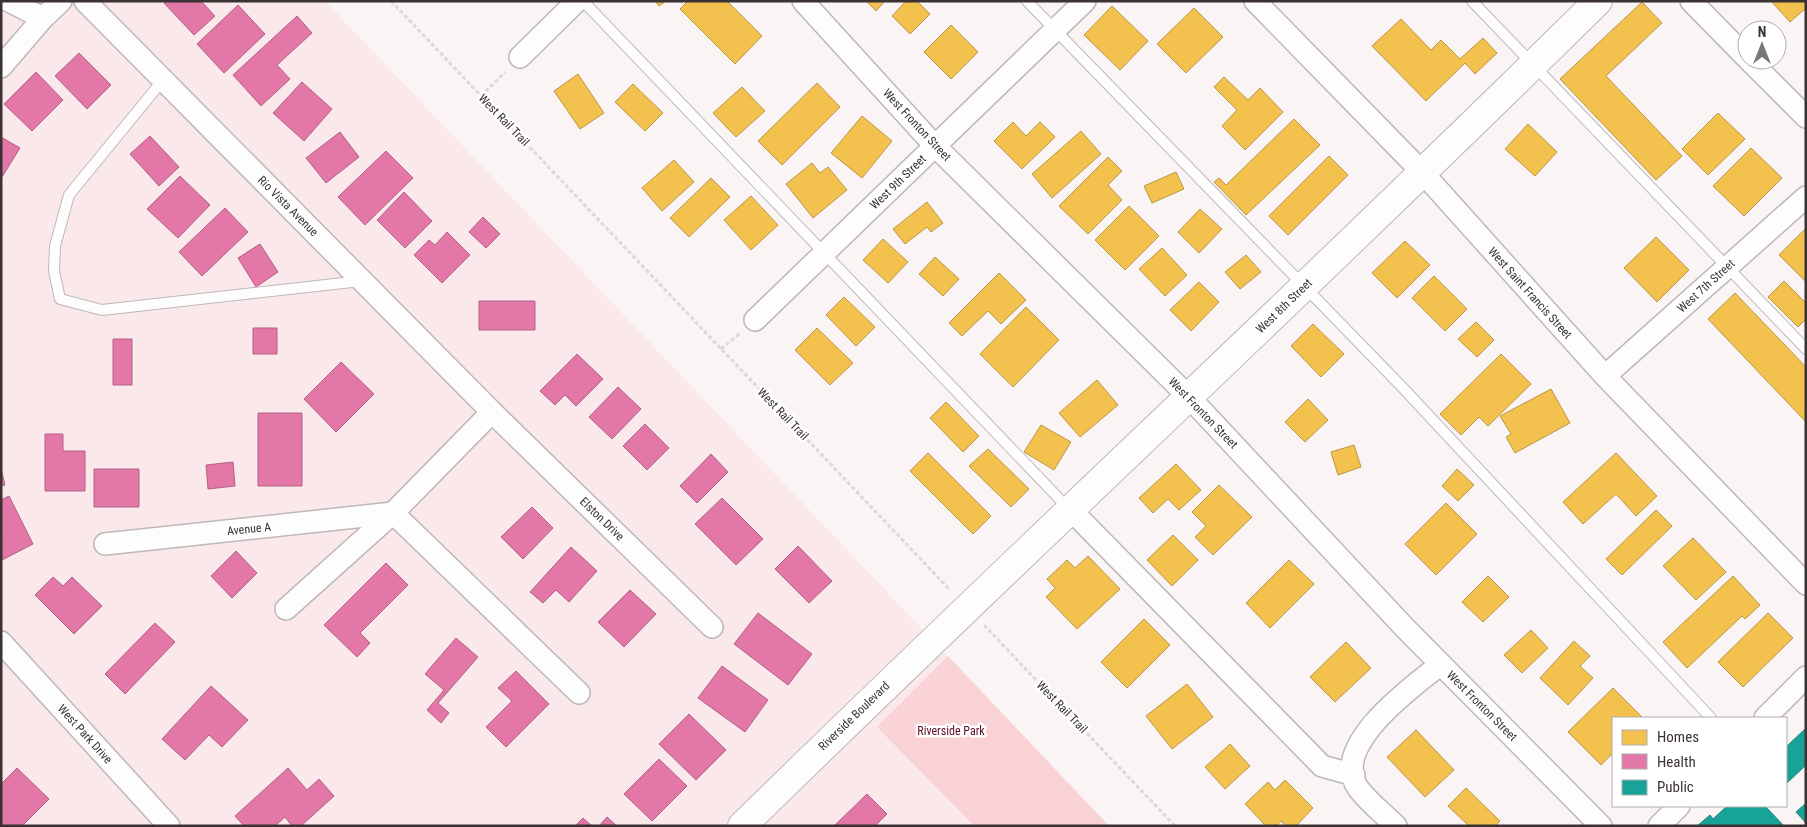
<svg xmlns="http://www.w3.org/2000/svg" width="1807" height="827" font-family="'Roboto Condensed',sans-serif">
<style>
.built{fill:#fbe8ea}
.green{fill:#f9d2d6}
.homes{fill:#f2c14e;stroke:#bb9646}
.health{fill:#e377a8;stroke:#b06285}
.public{fill:#17a398;stroke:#22817a}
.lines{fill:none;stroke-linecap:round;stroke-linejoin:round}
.lane-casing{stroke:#beb8b8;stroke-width:12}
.street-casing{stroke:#beb8b8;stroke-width:24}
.secondary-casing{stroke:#beb8b8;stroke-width:30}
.path{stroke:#dbd9d9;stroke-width:3;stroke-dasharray:4 2.5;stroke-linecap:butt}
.lane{stroke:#fefdfd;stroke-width:10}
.street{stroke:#fefdfd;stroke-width:21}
.secondary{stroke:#fefdfd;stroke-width:28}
.labels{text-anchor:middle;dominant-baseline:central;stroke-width:5;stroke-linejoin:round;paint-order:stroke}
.street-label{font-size:12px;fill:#3a3233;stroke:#fff}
.park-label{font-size:12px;fill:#5c0d22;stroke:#fff}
</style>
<rect width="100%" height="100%" fill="#faf4f4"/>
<!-- built -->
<path class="built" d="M1,1H325L948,656L877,727L974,826H1Z"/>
<!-- green -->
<path class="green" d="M948,656L1109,826H974L877,727Z"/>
<!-- homes -->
<path class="homes" d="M655,1H666L659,6Z
M688,1H727L762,36L735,64L680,9Z
M866,1H885L876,11Z
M906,1H917L930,14L910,34L892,16Z
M1771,1H1806V8L1790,22Z
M1642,2L1662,23L1606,76L1682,156L1656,180L1560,79Z
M1112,6L1148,41L1120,70L1084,35Z
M1194,8L1223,37L1186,73L1157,44Z
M1401,19L1431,50L1441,40L1460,59L1483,38L1497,53L1475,74L1465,63L1426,101L1372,46Z
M951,25L978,52L951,79L924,52Z
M578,74L604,113L580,129L554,91Z
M1224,77L1248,100L1260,88L1283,112L1245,150L1222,126L1237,110L1214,87Z
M817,83L840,107L782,165L758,141Z
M633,84L663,113L645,131L615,102Z
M742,87L765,111L736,137L713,113Z
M1718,113L1745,139L1708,175L1682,149Z
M862,116L892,141L862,178L831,153Z
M1294,119L1320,145L1246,215L1214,182L1219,178L1226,185Z
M1013,122L1026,136L1040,122L1055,137L1022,169L994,141Z
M1528,124L1557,152L1535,176L1505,149Z
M1081,131L1101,154L1052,198L1032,174Z
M1751,148L1782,178L1744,216L1713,186Z
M1329,156L1348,175L1288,235L1269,216Z
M1108,157L1122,171L1108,185L1122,200L1088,234L1059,206Z
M674,160L694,182L662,211L642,188Z
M812,163L820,173L828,167L847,190L813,218L786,184Z
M1176,172L1184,189L1152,203L1144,186Z
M711,178L730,197L689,237L670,218Z
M751,196L778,225L751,250L724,220Z
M927,202L943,223L931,232L927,227L905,244L893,229Z
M1129,206L1159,236L1125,270L1095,240Z
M1200,209L1222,229L1199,253L1178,232Z
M1806,228V280L1805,281L1779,255Z
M1656,237L1689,270L1657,302L1624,268Z
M883,239L908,262L888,283L863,260Z
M1405,241L1430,265L1397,298L1372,273Z
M1162,248L1187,275L1165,296L1139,269Z
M1246,255L1261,272L1240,289L1225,272Z
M935,257L959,279L943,296L919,274Z
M999,273L1026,300L1001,324L988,311L962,336L949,323Z
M1434,276L1467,309L1445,331L1412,298Z
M1784,281L1806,303V319L1798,327L1768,297Z
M1199,282L1219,302L1191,331L1170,310Z
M1735,293L1806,367V422L1708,319Z
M844,297L875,327L856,346L826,315Z
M1026,307L1059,340L1013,387L980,354Z
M1476,322L1494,340L1477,357L1458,339Z
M1313,324L1344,354L1321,377L1291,346Z
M817,328L853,363L830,385L795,350Z
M1501,354L1531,384L1488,426L1479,417L1461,435L1440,414Z
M1097,380L1118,405L1080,437L1059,413Z
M1551,389L1570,423L1515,453L1506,437L1511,434L1500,416Z
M1308,399L1328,420L1305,442L1285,422Z
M946,402L979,436L963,452L930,418Z
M1041,425L1071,442L1054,470L1024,452Z
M1354,445L1361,467L1338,475L1331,452Z
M988,449L1029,489L1011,507L969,466Z
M928,453L991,516L973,534L910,471Z
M1616,453L1657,496L1636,516L1616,494L1583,524L1563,502Z
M1176,464L1201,490L1179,510L1168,499L1153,513L1139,498Z
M1457,469L1474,485L1458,501L1442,486Z
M1219,485L1252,517L1213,555L1195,537L1206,526L1192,512Z
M1446,503L1477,534L1436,575L1405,544Z
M1656,510L1672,526L1622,575L1606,559Z
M1173,535L1198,560L1172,586L1147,560Z
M1693,538L1726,572L1696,600L1663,566Z
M1088,556L1120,589L1077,629L1046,597L1055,588L1047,579L1067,560L1075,568Z
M1289,560L1314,584L1270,628L1246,603Z
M1488,576L1509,597L1483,622L1462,602Z
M1733,576L1760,605L1745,619L1742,616L1687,668L1663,642Z
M1768,613L1793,638L1743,687L1718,662Z
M1144,619L1170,645L1127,688L1101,662Z
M1531,630L1548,648L1522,673L1504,655Z
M1574,641L1590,656L1580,666L1593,678L1568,705L1540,678Z
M1346,642L1371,668L1335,702L1310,677Z
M1187,684L1213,717L1172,749L1146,716Z
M1613,688L1643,718H1613V753L1601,765L1568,732Z
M1416,730L1454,770L1425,797L1387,757Z
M1230,744L1250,766L1225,789L1205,767Z
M1285,780L1313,808L1296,826H1286L1281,821L1276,826H1266L1245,804L1268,782L1275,790Z
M1466,788L1500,821L1495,826H1469L1448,806Z"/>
<!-- health -->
<path class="health" d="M166,1H201L215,16L194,35L164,3Z
M238,5L265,34L224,73L197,44Z
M297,16L312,33L277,65L290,79L261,106L233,75Z
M79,53L111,85L87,109L55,76Z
M36,72L63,100L32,131L4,104Z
M302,82L332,109L304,141L273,113Z
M340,132L359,157L326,183L306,158Z
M150,136L179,167L159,186L130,154Z
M1,137L20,148L2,177L1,176Z
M386,151L413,178L365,225L338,197Z
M180,176L210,205L178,238L147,209Z
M404,192L432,221L405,248L377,220Z
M225,208L248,232L202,276L179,252Z
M483,217L500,234L486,248L469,232Z
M447,232L470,255L442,283L414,255L429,240L435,245Z
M260,244L278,272L256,287L238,258Z
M479,301H535V330H479Z
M253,328H277V354H253Z
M113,339H132V385H113Z
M577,354L603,379L576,406L565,395L555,405L540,391Z
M341,362L374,394L336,432L304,399Z
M618,387L641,409L612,439L589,417Z
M258,413H302V486H258Z
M645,424L669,448L647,470L623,446Z
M45,434H63V451H85V491H45Z
M711,454L728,472L697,503L680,486Z
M233,462L235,486L208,489L206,465Z
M1,469L5,485L1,486Z
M94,469H139V507H94Z
M9,496L33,544L2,560L1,500Z
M722,498L763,539L736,565L695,524Z
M532,507L553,528L523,559L501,537Z
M798,546L832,581L809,603L775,569Z
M571,547L597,571L569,602L556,590L543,603L530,592Z
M236,551L257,573L232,598L211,576Z
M386,563L408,585L360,633L370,643L357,657L324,625Z
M53,577L63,586L72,577L102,606L74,634L35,595Z
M630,590L656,614L624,647L598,622Z
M758,613L812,654L788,685L734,644Z
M155,623L175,642L125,694L105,674Z
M456,638L478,657L438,703L449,713L441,723L427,710L444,690L425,674Z
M722,666L768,700L745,732L698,698Z
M516,671L549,704L506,747L486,727L512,701L498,688Z
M211,686L248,720L222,747L209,735L185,760L162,739Z
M689,714L726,750L696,780L659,744Z
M659,759L687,786L652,821L624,794Z
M17,768L49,799L22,826H1V784Z
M288,768L307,790L319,779L334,796L301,826H292L285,817L275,826H244L235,816Z
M867,794L887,814L875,826H834Z
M607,817L617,826H599Z
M583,818L592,826H575Z"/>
<!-- public -->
<path class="public" d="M1806,728V765L1786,784V747Z
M1806,803V823L1796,812Z
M1727,806H1765L1784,826H1697L1710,815L1713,819Z"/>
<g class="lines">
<!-- lane casing -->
<g class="lane-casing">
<path id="lane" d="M583,1L1069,509
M1027,1L1403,388L1711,718
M1472,1L1806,349
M163,80L69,195L55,246L54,271L60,299L102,310L361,281"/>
</g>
<!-- street casing -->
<g class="street-casing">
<path id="street" d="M9,1L43,18
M85,1L492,412L712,627
M803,1L935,146L1189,397L1405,628L1601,826
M1255,1L1423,173L1605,376L1806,584
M1691,1L1747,58
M520,57L577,1
M1749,60L1806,117
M1,67L43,18L61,1
M755,320L1085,1
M1605,376L1806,197
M1070,509L1322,766L1354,775
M105,544L393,513L492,412
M286,609L393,513L579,693
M1,642L169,826
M1765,718L1806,677
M1396,826C1384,814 1368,802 1358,788C1329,746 1413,686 1441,664
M1659,826L1679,806"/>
</g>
<!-- secondary casing -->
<g class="secondary-casing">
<path id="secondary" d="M742,826C1025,549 1316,280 1598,1"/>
</g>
<!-- path -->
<path class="path" d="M391,1L950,590
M481,96L505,72
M721,349L739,334
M984,625L1175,826"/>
<!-- lane -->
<use href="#lane" class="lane"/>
<!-- street -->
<use href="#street" class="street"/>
<!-- secondary -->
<use href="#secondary" class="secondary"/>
</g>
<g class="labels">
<!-- street labels -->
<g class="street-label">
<text transform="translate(504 120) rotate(46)">West Rail Trail</text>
<text transform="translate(917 125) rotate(47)">West Fronton Street</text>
<text transform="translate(898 182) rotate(-44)">West 9th Street</text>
<text transform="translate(288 206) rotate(45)">Rio Vista Avenue</text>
<text transform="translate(1706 286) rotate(-42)">West 7th Street</text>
<text transform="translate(1530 293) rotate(48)">West Saint Francis Street</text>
<text transform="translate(1284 306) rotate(-44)">West 8th Street</text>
<text transform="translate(1203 413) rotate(46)">West Fronton Street</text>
<text transform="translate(783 414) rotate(46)">West Rail Trail</text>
<text transform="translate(602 519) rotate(44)">Elston Drive</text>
<text transform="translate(249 529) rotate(-6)">Avenue A</text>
<text transform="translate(1482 706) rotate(45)">West Fronton Street</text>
<text transform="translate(1062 707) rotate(46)">West Rail Trail</text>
<text transform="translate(854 716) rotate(-44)">Riverside Boulevard</text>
<text transform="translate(85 734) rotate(48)">West Park Drive</text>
</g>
<!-- park labels -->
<g class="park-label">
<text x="951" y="731">Riverside Park</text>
</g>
</g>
<!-- border -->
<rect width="1807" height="827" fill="none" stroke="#3a3233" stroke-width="5"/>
<!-- legend -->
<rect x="1612" y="717" width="175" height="90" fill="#ffffff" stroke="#b0adad"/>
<rect x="1622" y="730" width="25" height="15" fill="#f2c14e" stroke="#b0adad"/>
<text x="1657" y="742" font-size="15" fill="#3a3233">Homes</text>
<rect x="1622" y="754" width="25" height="15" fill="#e377a8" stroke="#b0adad"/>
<text x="1657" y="767" font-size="15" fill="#3a3233">Health</text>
<rect x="1622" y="780" width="25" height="15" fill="#17a398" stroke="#b0adad"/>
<text x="1657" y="792" font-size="15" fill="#3a3233">Public</text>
<!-- north arrow -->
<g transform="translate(1762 45)"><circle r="24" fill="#ffffff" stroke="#b0adad"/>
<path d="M0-4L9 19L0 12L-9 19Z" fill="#7d7677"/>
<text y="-8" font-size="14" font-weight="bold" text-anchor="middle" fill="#3a3233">N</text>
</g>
</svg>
